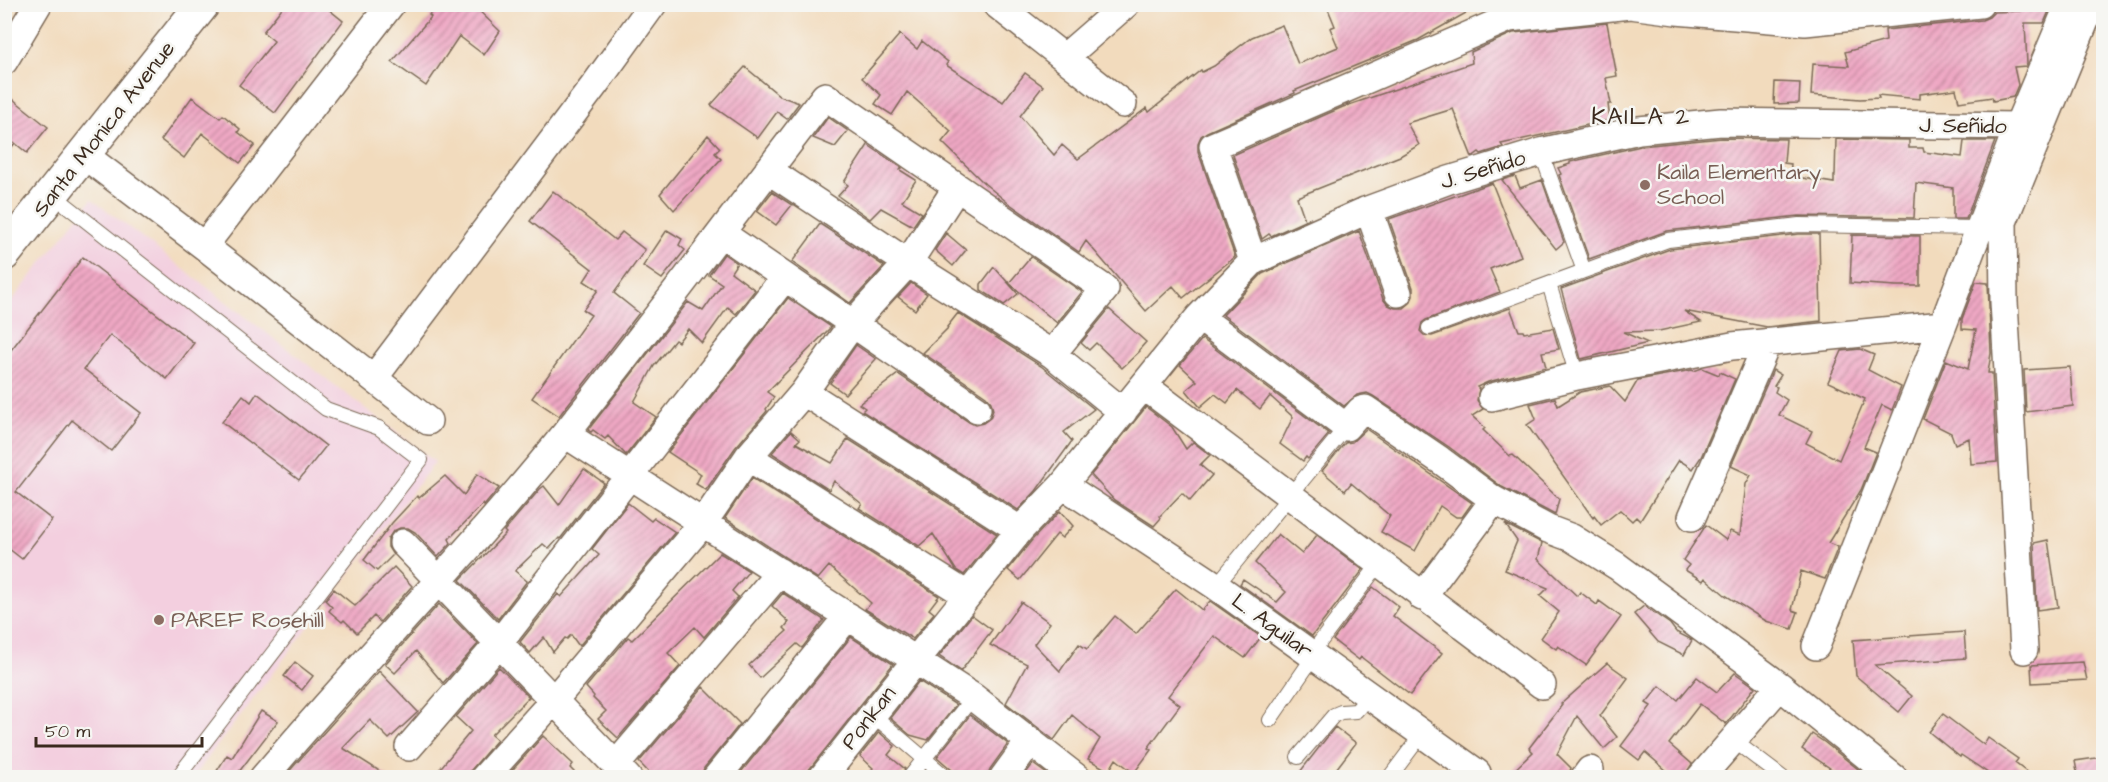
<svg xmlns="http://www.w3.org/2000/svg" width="2108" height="782" font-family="'Architects Daughter',sans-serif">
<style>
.built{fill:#f3cfdf}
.building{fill:url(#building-hatch)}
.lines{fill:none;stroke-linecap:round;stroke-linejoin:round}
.service-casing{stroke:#7b6856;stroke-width:16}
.minor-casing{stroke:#7b6856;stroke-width:30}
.tertiary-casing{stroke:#7b6856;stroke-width:36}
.service{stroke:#fff;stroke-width:14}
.minor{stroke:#fff;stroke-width:27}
.tertiary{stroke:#fff;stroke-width:33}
.education-dot{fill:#8d6e63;stroke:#f6f6f2;stroke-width:2}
.labels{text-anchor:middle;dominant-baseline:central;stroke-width:5;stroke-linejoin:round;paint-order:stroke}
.street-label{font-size:22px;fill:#3b2a1e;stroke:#f6f6f2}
.education-label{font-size:22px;fill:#785e54;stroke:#f6f6f2;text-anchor:start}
.neighbourhood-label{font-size:24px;letter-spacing:1.5px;fill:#3b2a1e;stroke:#f6f6f2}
</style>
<defs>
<pattern id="building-hatch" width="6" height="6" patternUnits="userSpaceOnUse" patternTransform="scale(1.5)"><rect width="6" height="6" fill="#efa8c4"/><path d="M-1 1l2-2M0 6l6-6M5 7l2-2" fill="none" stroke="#c3899f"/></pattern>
</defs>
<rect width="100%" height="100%" fill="#f6f6f2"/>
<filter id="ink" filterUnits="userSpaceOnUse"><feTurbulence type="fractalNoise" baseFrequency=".0167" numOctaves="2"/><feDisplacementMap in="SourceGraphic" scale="12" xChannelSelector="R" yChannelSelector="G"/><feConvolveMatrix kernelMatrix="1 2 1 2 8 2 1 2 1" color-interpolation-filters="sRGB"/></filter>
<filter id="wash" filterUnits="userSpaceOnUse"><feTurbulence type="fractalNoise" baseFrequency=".008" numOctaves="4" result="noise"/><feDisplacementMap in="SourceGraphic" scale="24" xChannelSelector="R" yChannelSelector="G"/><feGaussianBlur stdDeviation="1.35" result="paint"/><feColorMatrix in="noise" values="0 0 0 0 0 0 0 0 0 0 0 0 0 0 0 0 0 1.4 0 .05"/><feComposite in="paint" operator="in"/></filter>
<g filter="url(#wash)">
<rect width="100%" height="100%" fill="#f2dbbd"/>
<!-- built -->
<path class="built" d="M92,199L435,462L193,777H5L4,311Z"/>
<g id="blocks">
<!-- building -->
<path class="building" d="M285,4H322L343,21L275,113L239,85L274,41L263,32Z
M437,4H472L500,31L484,55L459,36L426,86L392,62L431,17L429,15Z
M1326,4H1482L1418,40L1294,91L1295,93L1207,132L1201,136L1198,143V151L1235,257L1183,298L1173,286L1146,311L1086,241L1079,252L1007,202L985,184L942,142L951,131L907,92L892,115L875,104L881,95L862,78L900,34L917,49L922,41L948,62L946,65L1003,102L1025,73L1043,86L1020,116L1054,155L1062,145L1078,159L1147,108L1149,112L1201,70L1202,72L1214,66L1252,37L1282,25L1298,64L1338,47L1330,28L1335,26Z
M2020,4H2052L2044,23H2025L2027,64L2026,66L2014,67L2018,85L2013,97L1993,101L1992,97L1959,102L1956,89L1920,94V99L1878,95L1879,98L1860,99L1811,95L1813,64L1849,66L1845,52L1886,41L1885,30L1982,20L1989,17L1994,12L2021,11Z
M1607,23L1617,76L1606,78L1611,104H1608L1610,120L1501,144L1503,147L1481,154L1479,152L1472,157L1453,109L1407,123L1419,145L1400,156L1297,197L1305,220L1311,218L1271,236L1269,234L1262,239L1233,155L1343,107L1472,63L1471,52L1513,33Z
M745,67L780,96L799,103L787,119L777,112L758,138L711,105Z
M1775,82L1800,83L1799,103L1774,104Z
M4,92L48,127L27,153L15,143L4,157Z
M192,97L220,118L223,115L240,129L238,132L255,145L240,163L202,133L184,158L161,140Z
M828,117L848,131L835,147L813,138Z
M708,135L720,148L715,153L721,159L674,210L660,194Z
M1722,138L1786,139L1784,163L1791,164L1790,176L1834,183V176H1835L1836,139L1909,140V148H1923L1924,152L1962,157L1964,141H1995L1966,219H1953V188L1916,183L1914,218L1798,216L1667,231L1589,259L1559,175L1561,174L1558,168L1570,164V162L1641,146Z
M868,145L902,168L900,170L916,180L902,201L922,213L913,226L881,208L870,219L838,196L848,185L844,182Z
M1515,176L1520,188L1542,180L1564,242L1556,249L1502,180Z
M1492,183L1521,256L1490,269L1500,292L1426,320L1422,323L1420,331L1424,335L1432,336L1510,308L1519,331H1523L1524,333L1553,328L1559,349L1542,352L1546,367L1488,382L1477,387L1479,389L1477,400L1483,409L1472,416L1485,428L1483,430L1510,456L1513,455L1559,499L1555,515L1502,487L1449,447L1373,396L1367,393L1357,395L1344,406L1223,315L1262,274L1359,231L1383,299L1388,305L1395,308H1404L1410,303L1413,296V288L1389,219Z
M553,191L615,240L622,232L645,250L614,293L639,313L559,416L532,398L591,315L583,310L598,290L584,281L592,269L530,221Z
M772,192L792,205L776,225L757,211Z
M820,224L884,266L850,303L792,262Z
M667,230L682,239L679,245L685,250L662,279L643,266Z
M946,233L966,250L953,266L935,250Z
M1799,234H1819L1821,321L1767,327L1684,311L1701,322L1659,331L1623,332L1648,343L1581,359L1561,289L1670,249Z
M1852,235L1920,236V286H1896L1850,283Z
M724,254L737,263L731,272L755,290L736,314L728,307L702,343L688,329L678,342L675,340L654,366L634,402L656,417L626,455L608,436L605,439L593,430L591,432L588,430L688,302L703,311L722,284L709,275Z
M83,257L194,343L167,379L110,335L84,369L141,413L111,451L72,420L16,492L52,520L22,559L4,545V359Z
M1031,257L1082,292L1057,323L1009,283Z
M994,267L1018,294L1004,305L981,290V284Z
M1976,282L1988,283L1991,353L1988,373H1992L1997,462L1971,464L1969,438L1955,444L1951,433L1923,419L1946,360L1968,369L1976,330L1962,329V319Z
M911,283L927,294L915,310L898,297Z
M788,298L831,327L767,392L774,397L766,409L767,411L735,448L706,490L696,484L701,474L668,452Z
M1109,309L1146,342L1139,350L1140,351L1122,368L1096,343L1089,350L1081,343Z
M958,313L1041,366L1094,409L1064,432L1072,441L1036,491L1018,510L862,411L865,408L859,404L898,374L969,422L975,425L983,423L990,418L993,410L991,402L986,396L923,353L948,328L947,327Z
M1202,339L1329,434L1308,459L1306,457L1303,461L1280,444L1293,417L1270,396L1260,409L1237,390L1227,403L1215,394L1200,407L1186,390L1197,381L1180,365Z
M856,345L876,359L845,394L830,383Z
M1860,349L1874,355L1868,370L1901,387L1892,410L1882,405L1864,447L1876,452L1861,490L1828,543L1838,547L1825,579L1801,571L1792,610L1798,612L1792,629L1766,621L1725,595L1705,578L1703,581L1685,570L1689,565L1683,560L1706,525L1726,540L1730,531L1740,535L1746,484L1751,475L1731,466L1773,370L1781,375L1774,386L1777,387L1775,392L1787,400L1779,415L1812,431L1806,443L1839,460L1865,399L1828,382L1842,351Z
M2070,367L2073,406L2026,412L2024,370Z
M1702,368L1719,375L1720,372L1735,379L1701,457L1693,469L1679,460L1640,521L1636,517L1632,521L1620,510L1601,525L1594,516L1593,518L1527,425L1536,419L1530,404L1555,398L1558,406L1580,392L1610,386L1625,402L1638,380L1692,370L1694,371Z
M257,393L326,446L299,480L222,422L243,395L251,402Z
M1146,407L1172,427L1186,449L1193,442L1210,455L1200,465L1212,475L1190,501L1182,493L1160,516L1161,518L1154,526L1114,500L1091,475Z
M1366,429L1472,503L1462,517H1456L1440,506L1415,551L1381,532L1390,516L1351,483L1345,491L1322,471L1345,443L1352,442Z
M791,431L800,439L796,443L832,463L848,439L997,534L964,575L956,570L933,534L919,546L859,508L862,504L834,481L829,490L772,453Z
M584,469L604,483L560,539L559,538L549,549L543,544L515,571L527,581L498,619L460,580L506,533L504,531L540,489L544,486L559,505Z
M477,474L499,488L484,506L483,504L449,539L451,543L438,557L415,532L408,528H400L393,531L388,539V547L393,555L377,571L364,560L392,523L417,496L419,498L445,476L464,495Z
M752,478L939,596L929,609L934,613L913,639L865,609L871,603L829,566L818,579L725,518Z
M628,503L651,521L654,518L675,532L579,646L571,635L567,639L565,638L553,652L544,637L530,653L520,642L558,594L561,597L599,555L592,549Z
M1060,511L1073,526L1062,538L1057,534L1020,580L1008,570L1032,540Z
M1505,524L1542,543L1538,559L1577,596L1580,592L1597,605L1599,601L1621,617L1586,665L1558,646L1556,649L1541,638L1559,612L1540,596L1548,588L1505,570L1517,541Z
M1278,534L1302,554L1317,535L1363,570L1312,636L1240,584L1243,579L1277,602L1286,592L1255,563Z
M2048,540L2058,607L2037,610L2034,543Z
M720,553L749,571L732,591L738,597L704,637L695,627L668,653L680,666L618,738L598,719L606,711L593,698L594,696L586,687L628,637L632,640Z
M394,567L412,586L380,622L374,616L357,633L344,620L342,622L329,611L332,607L325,600L334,589L355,606Z
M1373,587L1399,607L1393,616L1442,653L1410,695L1361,657L1359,660L1333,640Z
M1176,589L1202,610L1210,601L1261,637L1245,658L1214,636L1168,696L1180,705L1148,748L1151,750L1134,773L1116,759L1109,771L1088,759L1100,739L1072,715L1054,740L1006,703L1027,664L990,645L1021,602L1050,623L1034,644L1060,671L1079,644L1087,649L1115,616L1136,634Z
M783,593L824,620L802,648L797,644L760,678L749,665L787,631L784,628L789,622L772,606Z
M439,604L478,644L443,683L416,651L395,673L385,664Z
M1644,606L1670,624L1676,632L1692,640L1684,655L1658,642L1634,614Z
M972,615L992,630L961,671L939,656Z
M1964,632L1966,658L1875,665L1912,696L1899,712L1856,676L1853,640Z
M851,637L893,664L808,771L802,777H737Z
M295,662L313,676L302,690L284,676Z
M2083,662L2087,680L2032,683L2031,665Z
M1607,663L1628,678L1600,716L1617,737L1604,749L1577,716L1557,754L1571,768L1568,777H1507L1533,752L1529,748L1562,705L1561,704Z
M499,667L529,697L491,735L497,740L465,777H433L471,731L456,717Z
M379,671L418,712L389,739L370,720L343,748L389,777H284Z
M1735,673L1755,687L1726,724L1700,704L1669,744L1692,764L1684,777H1674L1645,752L1639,760L1621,746L1651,706L1646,703L1660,686L1678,700L1697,677L1717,692Z
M919,681L956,705L928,740L910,735L890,718Z
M703,687L740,724L704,768L701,777H653L639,762Z
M261,711L278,721L235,777H213L227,755L232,758Z
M1943,714L1984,745L1988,738L2018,759L2015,763L2033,777H1994L1961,755L1960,757L1929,732Z
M970,715L1008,744L990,769L987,777H956L953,771L937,757Z
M1335,727L1356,743L1330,777H1296Z
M879,732L895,746L888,755L905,769L900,777H865L873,768L860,756Z
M1812,734L1824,742L1868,777H1843L1802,749Z
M543,736L573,764L570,768L579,777H506Z
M2103,757V777H2078L2075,761Z
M1033,764L1051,777H1023Z"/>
</g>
</g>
<g filter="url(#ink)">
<use href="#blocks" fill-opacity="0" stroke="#7b6856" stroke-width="1.5"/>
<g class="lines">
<!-- service casing -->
<g class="service-casing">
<path id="service" d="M1541,152L1584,271
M52,194L326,409L379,428L421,460L177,778
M1549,284L1577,376
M1429,328L1668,240L1799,225L1979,228
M1216,586L1346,427
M1311,654L1379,564
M873,715L947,778
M1270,720L1314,656
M1733,740L1783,778
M1298,757L1334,715L1341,712L1356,711L1369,696
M909,778L973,697
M1389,778L1422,734"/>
</g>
<!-- minor casing -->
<g class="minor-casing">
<path id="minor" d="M996,4L1123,104
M1065,57L1126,4
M4,61L38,4
M84,155L204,246L428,421
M768,170L908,263L1052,354L1123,412
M1365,211L1371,216L1398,293
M721,233L977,409
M204,246L391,4
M1253,261L1213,146L1509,18L1630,5L1676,11L1805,22L1980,4
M1199,317L1346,427L1361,410L1365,409L1440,460L1494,500L1548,529L1572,538L1617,566L1780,686L1894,778
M374,378L596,83L653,4
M1144,386L1542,685
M804,392L1020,530
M1492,397L1577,376L1732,346L1943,325
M565,434L973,697L1077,778
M748,457L967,595
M1063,485L1216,586L1477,773
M1692,517L1767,344
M403,543L628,778
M1422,597L1494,500
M1816,646L1943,325L2018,126L2069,4
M2024,650L2004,302L2003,222L2092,4
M409,747L499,643L785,277
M616,765L780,572
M263,778C362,661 469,553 565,434C654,323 738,209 825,96L1105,289L1052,354
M484,778L554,700L703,523L748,457L804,392L853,323L908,263L957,187
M716,778L848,616
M822,778L1020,530L1063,485L1199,317L1253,261L1365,211L1449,180L1541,152L1639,130L1721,122L2018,126
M1003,778L1030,741
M1584,778L1590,770
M1700,778L1780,686"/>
</g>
<!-- tertiary casing -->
<g class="tertiary-casing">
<path id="tertiary" d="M4,254L203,4"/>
</g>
<!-- service -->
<use href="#service" class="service"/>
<!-- minor -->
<use href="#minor" class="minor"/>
<!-- tertiary -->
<use href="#tertiary" class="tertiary"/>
</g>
</g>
<!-- markers -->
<g class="education-dot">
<circle cx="1645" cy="185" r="6"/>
<circle cx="159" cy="620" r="6"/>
</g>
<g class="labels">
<!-- street labels -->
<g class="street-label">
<text transform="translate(1963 126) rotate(1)">J. Señido</text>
<text transform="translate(104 129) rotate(-52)">Santa Monica Avenue</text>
<text transform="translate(1483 170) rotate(-17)">J. Señido</text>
<text transform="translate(1272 626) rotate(36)">L. Aguilar</text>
<text transform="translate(869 718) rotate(-52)">Ponkan</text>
</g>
<!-- education labels -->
<g class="education-label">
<text x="1657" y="172">Kaila Elementary<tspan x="1657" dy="25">School</tspan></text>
<text x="171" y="620">PAREF Rosehill</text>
</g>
<!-- neighbourhood labels -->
<g class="neighbourhood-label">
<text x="1641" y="117">KAILA 2</text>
</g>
</g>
<!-- margin -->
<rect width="2108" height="782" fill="none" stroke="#f6f6f2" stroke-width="24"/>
<!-- scale -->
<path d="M36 737v9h166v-9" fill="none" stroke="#3b2a1e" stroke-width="3"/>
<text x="45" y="737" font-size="18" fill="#3b2a1e" stroke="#f6f6f2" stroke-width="4.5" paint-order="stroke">50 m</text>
</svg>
